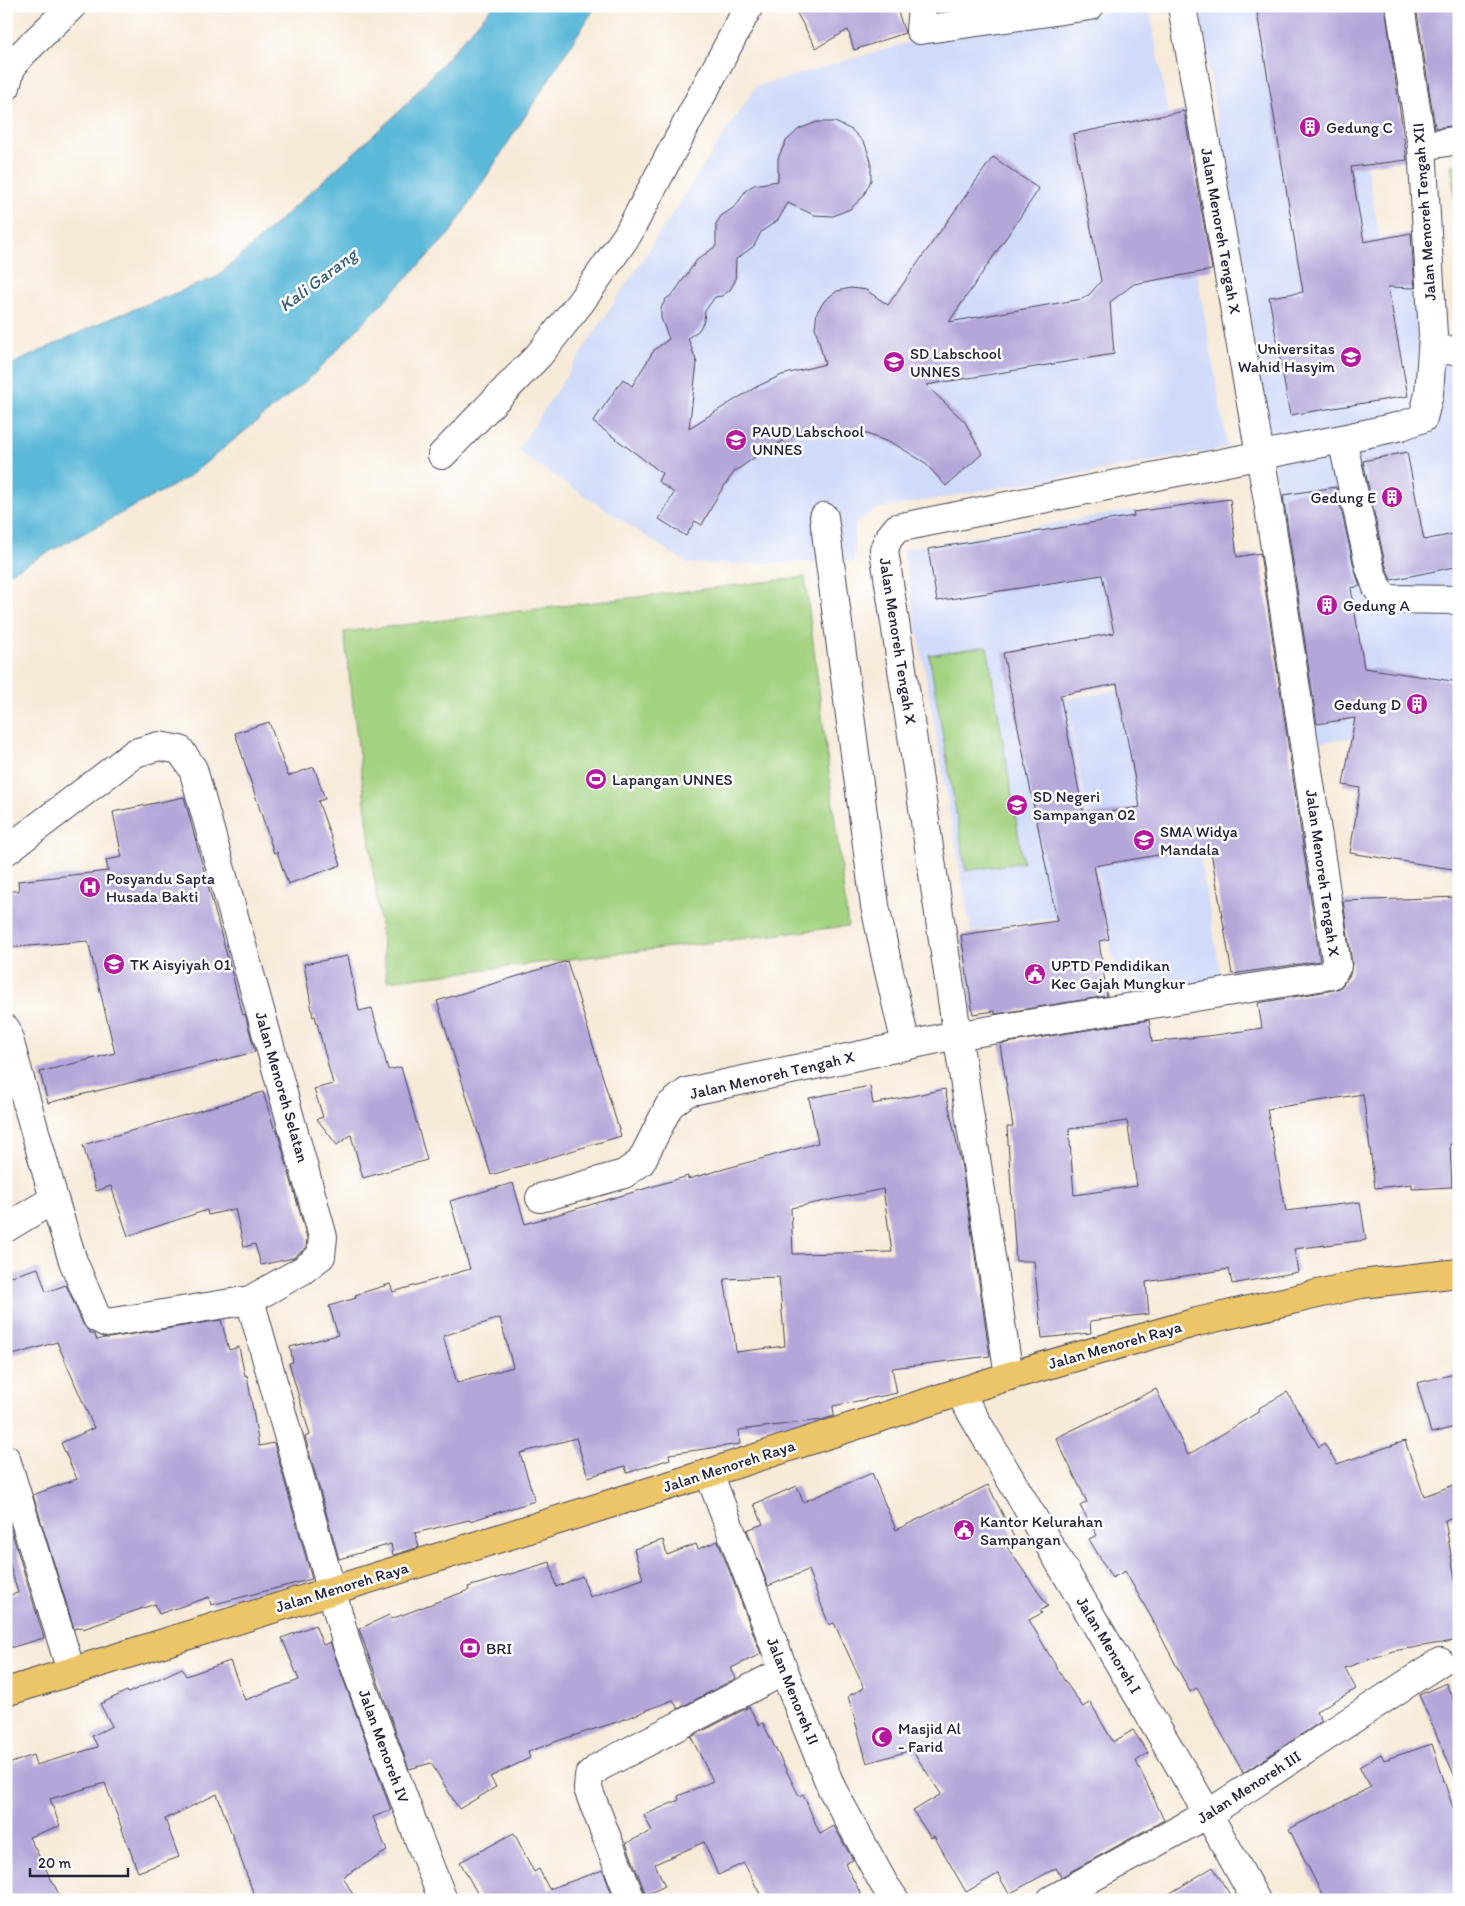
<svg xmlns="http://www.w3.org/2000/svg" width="1465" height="1906" font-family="Itim,sans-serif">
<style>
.built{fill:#d0daf9}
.green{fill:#a3d280;stroke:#627a5e}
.water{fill:#5ab8d9;stroke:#3e6d8a}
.building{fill:#b4a6d9;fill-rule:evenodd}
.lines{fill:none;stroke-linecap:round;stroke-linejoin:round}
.minor-casing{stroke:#424053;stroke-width:30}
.major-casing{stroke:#424053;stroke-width:30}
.minor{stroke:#fff;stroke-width:28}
.major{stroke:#edc569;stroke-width:28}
.labels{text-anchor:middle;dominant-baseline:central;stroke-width:5;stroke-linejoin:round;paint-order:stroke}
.poi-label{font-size:16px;fill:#22223b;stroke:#fff;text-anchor:start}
.street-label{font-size:16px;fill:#22223b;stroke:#fff}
.water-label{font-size:18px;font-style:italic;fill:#385e7a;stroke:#fff}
</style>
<rect width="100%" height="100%" fill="#fff"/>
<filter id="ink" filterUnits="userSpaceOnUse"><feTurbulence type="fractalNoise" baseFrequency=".02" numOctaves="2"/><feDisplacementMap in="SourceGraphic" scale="10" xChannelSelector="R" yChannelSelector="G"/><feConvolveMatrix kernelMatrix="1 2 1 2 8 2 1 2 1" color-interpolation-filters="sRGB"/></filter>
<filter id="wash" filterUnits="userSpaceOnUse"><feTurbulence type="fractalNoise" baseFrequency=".0096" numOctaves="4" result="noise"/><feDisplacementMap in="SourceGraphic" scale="20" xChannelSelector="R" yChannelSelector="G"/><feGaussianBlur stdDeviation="1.12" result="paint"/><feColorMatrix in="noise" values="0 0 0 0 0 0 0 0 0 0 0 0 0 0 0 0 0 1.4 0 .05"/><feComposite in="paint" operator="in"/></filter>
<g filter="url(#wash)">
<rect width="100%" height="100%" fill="#f7ead8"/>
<!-- built -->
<path class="built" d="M1149,6L1228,448L877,509L855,524L854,562L688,564L517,451L755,87L937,34Z
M1199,6H1339L1388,287L1435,285L1459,427V748L1399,740L1382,733L1318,743Z
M1133,510L1162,677L1065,694L1108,942L1062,950L1055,917L971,932L903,549Z
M1168,681L1222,981L1120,998L1067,699Z"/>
<!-- green -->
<path class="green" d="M1459,164V210L1456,211L1451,165Z
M805,577L848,926L387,981L344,632Z
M987,646L1023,862L966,871L929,655Z"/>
<!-- water -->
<path class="water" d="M493,6H596L450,233L310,378L187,478L6,575V367L106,320L217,277L402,109Z"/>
<g id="blocks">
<!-- building -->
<path class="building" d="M793,6H896L905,33L854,50L848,30L816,48Z
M1256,6H1385L1407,160L1351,167L1364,242L1411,233L1415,288L1388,287L1408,396L1290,415L1269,297L1303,292Z
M1416,6H1459V125L1435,128Z
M1184,111L1212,270L1134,284L1110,302L1114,354L926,385L965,422L982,454L946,486L924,462L896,445L867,434L829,431L798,433L764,451L734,472L717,497L702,525L695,521L686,536L659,519L674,493L658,481L662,473L593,422L623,379L632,386L654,350L669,339L661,318V308L666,299L673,294L697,260L716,246V224L721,216L736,206L746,190L754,185L778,181V158L786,141L799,129L817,122H835L852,130L865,144L871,161V180L863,197L850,209L833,216L814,215L788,203L778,220L761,232L754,246L736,259L735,281L730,290L722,296L715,297L705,311L704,321L699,330L688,338L697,363L689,428L756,387L782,375L825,364L815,327L817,312L825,300L837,291L851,288L866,290L888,305L993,157L1039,189L949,322L1082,299L1089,295L1101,281L1073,134Z
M1407,452L1424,540L1459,533V566L1391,580L1385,564L1363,461Z
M1336,487L1355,571L1360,586L1351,588L1364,668L1459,682V741L1457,740L1459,870L1350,853L1360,788L1343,785L1355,718L1317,724L1283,495Z
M1230,499L1237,557L1260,553L1320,961L1232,974L1210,846L1094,866L1109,939L1099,941L1107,996L995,1014V1011L973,1014L961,935L1057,921L1003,653L1114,633L1102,575L937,601L928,549L1134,516L1133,512ZM1117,684L1140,807L1084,816L1060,695Z
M269,722L288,776L314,767L325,799L318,801L341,865L288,884L277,852L274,853L235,733Z
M184,797L243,1015L245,1014L255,1052L48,1103L40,1072L115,1053L88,941L6,948V891H19L18,881L108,871L106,860L122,857L113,812Z
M1459,897V1143L1450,1144L1452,1187L1412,1189V1184L1375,1188L1363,1094L1267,1109L1286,1211L1360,1202L1366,1240L1294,1249L1298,1272L1232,1284L1229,1269L1146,1282L1149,1314L1090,1321L1091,1333L1042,1338L1034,1261H1016L1007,1127H1013L1000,1044L1149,1020L1152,1042L1216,1035L1262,1028L1258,1003L1334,990L1340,988L1350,975L1352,964L1343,901ZM1127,1121L1137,1186L1074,1195L1069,1129Z
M348,956L359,1011L372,1008L388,1070L401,1067L427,1160L363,1178L351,1135L337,1145L317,1119L323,1117L314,1089L333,1084L315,1016L313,1017L304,964Z
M567,961L621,1136L491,1175L437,1001Z
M870,1086L873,1104L945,1089L962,1168L990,1356L892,1368L897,1393L833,1406L834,1416L821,1420L739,1430L740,1444L669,1454L670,1459L627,1473L625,1466L588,1477L576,1438L520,1453L535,1501L470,1521L469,1520L415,1533L419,1547L400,1553L393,1555L391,1544L339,1559L305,1437L310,1435L289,1363L293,1362L290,1347L338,1335L329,1306L356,1298L355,1295L390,1284L393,1292L470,1269L450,1201L513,1183L525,1224L688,1176V1179L818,1143L809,1098ZM883,1189L892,1252L793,1254L791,1208ZM779,1277L785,1346L736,1352L734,1333H733L724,1279ZM500,1318L513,1367L457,1383L443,1336Z
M263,1092L275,1131L277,1130L307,1238L306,1248L293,1258L261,1265L255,1244L244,1247L235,1209L208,1215L207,1210L128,1236L111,1186L96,1191L83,1145Z
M38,1268L46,1292L66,1285L83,1324L89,1332L95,1335L97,1340L104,1338H109L221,1320L229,1350L239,1347L245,1376L247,1375L259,1446L274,1443L312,1579L211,1605L209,1597L159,1614L155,1604L83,1629L82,1627L74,1629L33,1495L77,1479L61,1443L94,1428L57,1342L6,1357V1278Z
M1459,1373V1426L1431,1433L1417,1383Z
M1156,1389L1188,1455L1260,1411L1259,1408L1287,1392L1319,1447L1324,1443L1337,1464L1405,1441L1424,1496L1459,1483V1515L1445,1520L1459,1602V1640L1393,1651L1345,1668L1356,1689L1316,1711L1322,1721L1243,1773L1197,1688L1190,1692L1151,1617L1125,1571L1112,1578L1089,1539L1097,1535L1080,1506L1087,1502L1056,1438Z
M872,1473L896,1530L988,1485L1015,1539L1005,1544L1048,1606L1040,1611L1042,1613L1029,1620L1064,1680L1083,1707L1090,1702L1113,1742L1133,1730L1148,1753L1136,1761L1164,1820L1061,1877L1056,1868L1009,1894L998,1874L966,1892L934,1836L931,1838L913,1811L941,1794L912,1750L867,1763L848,1696L864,1688L834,1623L829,1625L808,1570L768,1586L747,1530L763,1524L754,1504L797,1486L803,1502Z
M6,1513L44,1638L6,1649V1596L18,1593L6,1552Z
M663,1540L667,1555L696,1544L698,1549L718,1541L761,1654L731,1668L736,1678L678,1709L673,1700L617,1722L560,1740L528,1752L530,1758L490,1777L496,1787L459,1809L431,1763L409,1769L359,1629L389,1615L391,1619L469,1590L468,1587L550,1562L556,1587L582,1576L590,1597L643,1579L634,1549Z
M315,1625L323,1645L330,1642L391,1810L373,1817L387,1851L343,1877L356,1900H256L217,1794L165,1819L179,1857L138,1872L105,1783L50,1799L60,1826L29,1837L62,1900H14L6,1884V1765L33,1755L36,1765L98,1747L92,1736L112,1726L100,1704L127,1691L128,1693L182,1668L186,1676L230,1661L245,1700L299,1680L282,1638Z
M1446,1683L1459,1714V1786L1419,1695Z
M749,1707L759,1725L763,1723L799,1796L803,1794L820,1834L834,1826L853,1860L845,1864L864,1900H763L744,1863L718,1875L704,1842L655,1864L665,1886L646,1895L626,1843L652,1831L644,1815L679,1800L678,1796L713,1781L691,1737Z
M1432,1744L1459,1826V1900H1325L1289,1829L1371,1787L1359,1767L1381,1754L1384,1760Z
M514,1833L534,1872L539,1869L549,1889L603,1870L614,1900H481L460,1862Z
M1213,1867L1233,1900H1159Z"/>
</g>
</g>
<g filter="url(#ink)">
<use href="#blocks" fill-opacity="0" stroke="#424053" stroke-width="1"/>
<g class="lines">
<!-- minor casing -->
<g class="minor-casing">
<path id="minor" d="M922,6L920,30L1090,6
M6,87L11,68L23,53L72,6
M1422,146L1459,140
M1433,351L1459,350
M1342,439L1370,568L1377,588L1385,599L1459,600
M442,455L539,355L580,303L628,234L749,6
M824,517L875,906L888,967L906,1045
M6,851L135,753L159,746L180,750L193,769L323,1237L321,1256L303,1270L250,1300L347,1645L418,1837L443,1900
M6,1029L54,1199L6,1228
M540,1198L624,1174L641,1162L669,1106L687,1092L942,1038L1331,975L1337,966L1268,501L1182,6
M54,1199L73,1261L97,1318L107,1323L250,1300
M1009,1376L884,550L888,539L897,528L1342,439L1401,426L1423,418L1429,394L1433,335L1422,146L1400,6
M959,1392L1208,1814L1256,1900
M6,1459L71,1671
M709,1473L784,1671L832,1789L884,1884L895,1900
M631,1900L588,1789L589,1776L599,1767L784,1671
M1051,1900L1208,1814L1440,1662"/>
</g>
<!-- major casing -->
<g class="major-casing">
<path id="major" d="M6,1692L709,1473L1009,1376L1197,1322L1361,1284L1459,1273"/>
</g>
<!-- minor -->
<use href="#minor" class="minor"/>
<!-- major -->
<use href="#major" class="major"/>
</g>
</g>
<!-- icons -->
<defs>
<g id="building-disc" transform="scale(1.125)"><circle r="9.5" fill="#b5179e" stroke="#fff"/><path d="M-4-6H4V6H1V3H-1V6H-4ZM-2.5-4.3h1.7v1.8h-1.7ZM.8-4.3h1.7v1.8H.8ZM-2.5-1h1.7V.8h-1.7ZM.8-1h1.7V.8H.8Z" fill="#fff"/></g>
<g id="university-disc" transform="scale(1.125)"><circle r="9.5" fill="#b5179e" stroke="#fff"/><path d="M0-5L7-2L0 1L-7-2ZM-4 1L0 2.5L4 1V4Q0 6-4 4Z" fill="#fff"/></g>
<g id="school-disc" transform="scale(1.125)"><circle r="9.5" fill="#b5179e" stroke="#fff"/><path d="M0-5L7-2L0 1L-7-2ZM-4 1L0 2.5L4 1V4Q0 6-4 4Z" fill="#fff"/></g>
<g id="stadium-disc" transform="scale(1.125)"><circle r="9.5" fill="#b5179e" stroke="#fff"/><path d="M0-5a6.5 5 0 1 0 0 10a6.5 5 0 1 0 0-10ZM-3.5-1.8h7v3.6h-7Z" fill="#fff"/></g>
<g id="hospital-disc" transform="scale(1.125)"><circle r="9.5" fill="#b5179e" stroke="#fff"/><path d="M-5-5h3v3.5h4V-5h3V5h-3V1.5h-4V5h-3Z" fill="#fff"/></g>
<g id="civic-disc" transform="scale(1.125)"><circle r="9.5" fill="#b5179e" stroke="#fff"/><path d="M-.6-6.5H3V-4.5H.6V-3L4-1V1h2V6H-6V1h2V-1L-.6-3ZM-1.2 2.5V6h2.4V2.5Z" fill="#fff"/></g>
<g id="bank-disc" transform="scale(1.125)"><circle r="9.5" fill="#b5179e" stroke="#fff"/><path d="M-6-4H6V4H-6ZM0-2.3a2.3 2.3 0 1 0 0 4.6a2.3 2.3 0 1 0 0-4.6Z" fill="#fff"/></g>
<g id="mosque-disc" transform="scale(1.125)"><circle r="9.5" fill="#b5179e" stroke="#fff"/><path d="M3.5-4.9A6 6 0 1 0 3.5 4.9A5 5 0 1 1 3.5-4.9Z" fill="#fff"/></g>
</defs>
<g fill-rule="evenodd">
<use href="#building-disc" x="1310" y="127"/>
<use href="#university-disc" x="1351" y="357"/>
<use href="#school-disc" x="894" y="362"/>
<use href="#school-disc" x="736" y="440"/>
<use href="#building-disc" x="1392" y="497"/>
<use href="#building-disc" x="1327" y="605"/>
<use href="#building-disc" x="1417" y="704"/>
<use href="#stadium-disc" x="596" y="779"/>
<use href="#school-disc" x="1017" y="805"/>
<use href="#school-disc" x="1144" y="840"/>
<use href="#hospital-disc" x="90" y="887"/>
<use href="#school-disc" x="114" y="964"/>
<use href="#civic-disc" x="1035" y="974"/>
<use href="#civic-disc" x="964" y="1530"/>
<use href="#bank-disc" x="470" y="1648"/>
<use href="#mosque-disc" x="882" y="1737"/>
</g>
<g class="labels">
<!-- poi labels -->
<g class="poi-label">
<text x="1326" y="127">Gedung C</text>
<text x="1335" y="348" text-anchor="end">Universitas<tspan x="1335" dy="18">Wahid Hasyim</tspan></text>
<text x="910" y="353">SD Labschool<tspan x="910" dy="18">UNNES</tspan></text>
<text x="752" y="431">PAUD Labschool<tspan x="752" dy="18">UNNES</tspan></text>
<text x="1376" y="497" text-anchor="end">Gedung E</text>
<text x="1343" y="605">Gedung A</text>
<text x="1401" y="704" text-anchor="end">Gedung D</text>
<text x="612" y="779">Lapangan UNNES</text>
<text x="1033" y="796">SD Negeri<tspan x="1033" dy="18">Sampangan 02</tspan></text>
<text x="1160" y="831">SMA Widya<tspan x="1160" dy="18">Mandala</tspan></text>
<text x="106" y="878">Posyandu Sapta<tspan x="106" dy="18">Husada Bakti</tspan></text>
<text x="130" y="964">TK Aisyiyah 01</text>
<text x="1051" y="965">UPTD Pendidikan<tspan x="1051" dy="18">Kec Gajah Mungkur</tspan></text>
<text x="980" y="1521">Kantor Kelurahan<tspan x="980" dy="18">Sampangan</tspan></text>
<text x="486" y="1648">BRI</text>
<text x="898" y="1728">Masjid Al<tspan x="898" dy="18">- Farid</tspan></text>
</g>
<!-- street labels -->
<g class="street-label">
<text transform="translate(1424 212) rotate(-94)">Jalan Menoreh Tengah XII</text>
<text transform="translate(1221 231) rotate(80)">Jalan Menoreh Tengah X</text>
<text transform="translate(898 641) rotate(81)">Jalan Menoreh Tengah X</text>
<text transform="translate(1323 873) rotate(82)">Jalan Menoreh Tengah X</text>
<text transform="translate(772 1075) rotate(-13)">Jalan Menoreh Tengah X</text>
<text transform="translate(282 1087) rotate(74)">Jalan Menoreh Selatan</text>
<text transform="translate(1115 1345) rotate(-16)">Jalan Menoreh Raya</text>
<text transform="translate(729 1466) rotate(-18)">Jalan Menoreh Raya</text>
<text transform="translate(342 1587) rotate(-17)">Jalan Menoreh Raya</text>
<text transform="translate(1109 1645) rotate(59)">Jalan Menoreh I</text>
<text transform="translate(793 1691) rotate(68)">Jalan Menoreh II</text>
<text transform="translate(384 1746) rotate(70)">Jalan Menoreh IV</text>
<text transform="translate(1249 1787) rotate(-33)">Jalan Menoreh III</text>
</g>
<!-- water labels -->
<g class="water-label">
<text transform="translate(318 280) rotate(-37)">Kali Garang</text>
</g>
</g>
<!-- margin -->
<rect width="1465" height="1906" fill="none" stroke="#fff" stroke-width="25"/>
<!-- scale -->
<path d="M30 1868v8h98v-8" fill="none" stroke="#22223b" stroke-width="2.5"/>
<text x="38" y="1868" font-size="15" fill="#22223b" stroke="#ffffff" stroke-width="4" paint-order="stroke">20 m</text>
</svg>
